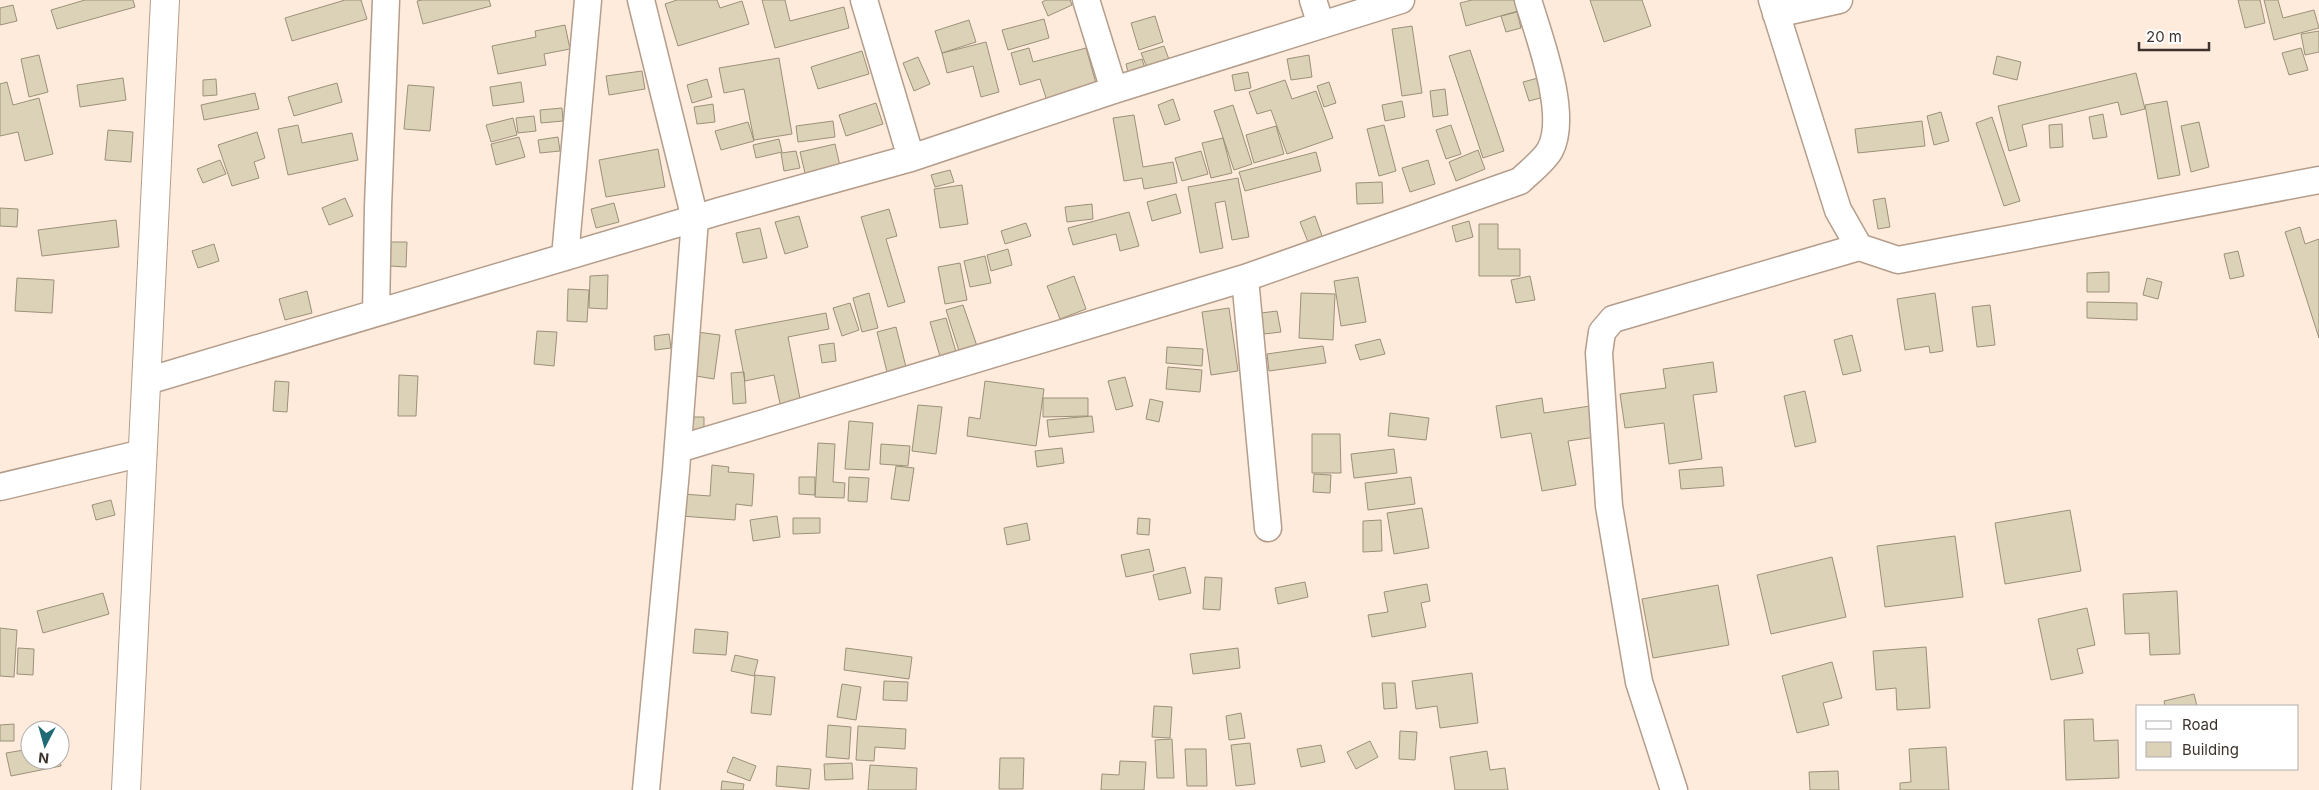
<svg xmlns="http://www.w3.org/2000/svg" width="2319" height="790" font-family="Inter,sans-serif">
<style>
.building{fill:#dcd2b8;stroke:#9b9178}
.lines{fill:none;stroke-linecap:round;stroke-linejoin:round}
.street-casing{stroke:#b49d8b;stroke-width:29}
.secondary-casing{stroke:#b49d8b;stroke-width:30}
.street{stroke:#fff;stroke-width:26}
.secondary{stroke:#fff;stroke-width:28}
</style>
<rect width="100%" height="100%" fill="#ffebdc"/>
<!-- building -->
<path class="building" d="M85,0H133L135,7L57,29L51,10Z
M345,0H361L367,19L292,41L285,18Z
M422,0H489L491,6L423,24L417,1Z
M677,0H717L720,8L742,1L749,24L678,46L665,4Z
M762,0H785L790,21L844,7L849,28L775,48Z
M1046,0H1070L1072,5L1048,16L1042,2Z
M1472,0H1514L1518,11L1466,26L1460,3Z
M1590,0H1642L1651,26L1604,42Z
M2238,0H2260L2265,23L2245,28Z
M2264,0H2278L2283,18L2314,10L2319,28L2274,40Z
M13,5L17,21L0,25V8Z
M1517,12L1521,28L1506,32L1501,16Z
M1155,16L1163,42L1139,50L1131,23Z
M1044,19L1049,38L1008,50L1002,30Z
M969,20L976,42L942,53L935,31Z
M565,25L570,49L544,54L546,65L498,74L492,46L536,37L535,31Z
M1412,26L1422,93L1402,96L1392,29Z
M2319,31V52L2305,55L2301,34Z
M986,42L999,92L981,97L973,66L947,73L942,53Z
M1164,46L1170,62L1148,70L1141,53Z
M1029,48L1033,62L1086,48L1098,90L1048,104L1040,79L1020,85L1011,53Z
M2301,48L2308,70L2289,75L2282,53Z
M1470,50L1504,151L1483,158L1449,56Z
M862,51L869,74L818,89L811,67Z
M39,55L48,92L29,97L21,59Z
M1309,55L1312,77L1291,80L1287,59Z
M1997,56L2021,62L2017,80L1993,74Z
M918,57L930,84L914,91L903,63Z
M779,58L792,134L754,140L744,89L724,93L719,68Z
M1142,59L1147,75L1130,80L1126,64Z
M642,71L645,89L609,95L606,76Z
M1248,72L1251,88L1235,91L1232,75Z
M2136,73L2145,109L2121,115L2118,102L2022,125L2027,146L2009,151L1998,106Z
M123,78L126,100L80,107L77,85Z
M1538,78L1544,97L1529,101L1523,82Z
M216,79L217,95L203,96V80Z
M707,79L712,97L692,103L687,85Z
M1285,80L1292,99L1316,91L1333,138L1287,154L1271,110L1257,114L1249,92Z
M7,82L13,105L39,98L53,154L25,161L18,132L0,136V84Z
M521,82L524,102L493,106L490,87Z
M1329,82L1336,103L1324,107L1317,86Z
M337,83L342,102L294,116L288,97Z
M408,85L434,87L430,131L404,129Z
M1445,89L1448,115L1433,117L1430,91Z
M255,93L259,109L204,120L201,105Z
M1173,99L1180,120L1165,125L1158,105Z
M1402,101L1405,117L1385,121L1382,105Z
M2167,101L2180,175L2158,179L2145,105Z
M876,103L883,124L846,136L839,115Z
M713,104L715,122L697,124L694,107Z
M1233,105L1252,164L1234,170L1214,111Z
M562,108L563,121L541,123L540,110Z
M1941,112L1949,141L1934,145L1927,116Z
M2103,114L2107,137L2093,139L2089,117Z
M1134,115L1143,167L1173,162L1177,183L1144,189L1142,178L1124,181L1113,118Z
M534,116L536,131L518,133L516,118Z
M1992,117L2020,201L2004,206L1976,123Z
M513,118L517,135L491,142L486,125Z
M833,121L835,137L798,142L796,126Z
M1922,121L1925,146L1858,153L1855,129Z
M748,122L754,141L721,150L715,131Z
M2199,122L2209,167L2191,172L2181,126Z
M2062,124L2063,147L2050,148L2049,125Z
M298,125L302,143L352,133L358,160L288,175L278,129Z
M1384,125L1396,171L1379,176L1367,129Z
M1451,125L1461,154L1446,159L1436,130Z
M1276,126L1284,154L1254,163L1246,135Z
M108,130L133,132L131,162L105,160Z
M257,132L265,158L254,162L259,178L232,186L218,145Z
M519,137L525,157L496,165L491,144Z
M558,137L560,151L540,153L538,140Z
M1223,138L1232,173L1211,178L1202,143Z
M779,139L782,152L756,158L753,145Z
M835,144L840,166L805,173L800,152Z
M658,149L665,187L606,197L599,160Z
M1478,150L1485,169L1456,181L1449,162Z
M796,151L800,168L784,171L781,153Z
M1201,151L1208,174L1182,181L1175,158Z
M1316,152L1321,171L1245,191L1239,172Z
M220,160L226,174L203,183L197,169Z
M1428,160L1435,184L1410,192L1402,168Z
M950,170L954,182L935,187L931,175Z
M1238,178L1249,237L1232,240L1225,201L1215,203L1223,248L1200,253L1188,187Z
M1382,182L1383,203L1357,204L1356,183Z
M962,185L968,224L940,228L934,189Z
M1176,194L1181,213L1152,221L1147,202Z
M345,198L353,216L329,225L322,208Z
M1885,198L1890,227L1878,229L1873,200Z
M614,203L619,222L596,228L591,209Z
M1092,204L1093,219L1067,222L1065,207Z
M0,208L18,209L17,227L0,226Z
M889,209L897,236L886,239L905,302L888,307L861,217Z
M1129,212L1139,246L1120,251L1116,234L1073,245L1068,228Z
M799,216L808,247L785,254L775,222Z
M1315,216L1322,236L1308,242L1300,222Z
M116,220L119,247L42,256L38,230Z
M1469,221L1473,237L1456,242L1452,226Z
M1026,223L1031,236L1005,244L1001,231Z
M1479,224H1498V249H1520V276H1479Z
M2300,227L2305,244L2319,239V338L2285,232Z
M760,228L767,258L743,263L736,233Z
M391,242H407L406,267L390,266Z
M214,244L219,261L198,268L192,251Z
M1008,249L1012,265L991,271L987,255Z
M2238,251L2244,276L2230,279L2224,254Z
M985,256L991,283L970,287L964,261Z
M960,263L967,300L945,304L938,267Z
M2109,272V292H2087V273Z
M608,275L607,309L589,308L590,276Z
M1074,276L1086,309L1060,319L1047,286Z
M1530,276L1535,300L1516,303L1511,280Z
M1358,277L1366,322L1341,326L1334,281Z
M17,278L54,280L52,313L15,311Z
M2147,278L2162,282L2158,299L2143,295Z
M568,289L589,290L587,322L567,321Z
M307,291L312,313L285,320L279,299Z
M869,293L878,328L862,332L853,298Z
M1301,293L1335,294L1333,340L1299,338Z
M1935,293L1943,351L1930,353L1929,346L1905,350L1897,299Z
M2087,302L2137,303V320L2087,318Z
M850,303L859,330L842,336L833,308Z
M963,305L978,349L960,354L946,310Z
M1990,305L1995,345L1977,347L1972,307Z
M1229,308L1238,371L1211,375L1202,312Z
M1277,311L1281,332L1264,334L1261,313Z
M826,313L829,329L788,337L802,409L782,413L774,375L745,381L735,330Z
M946,318L957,355L941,360L930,322Z
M896,327L906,367L887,372L877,332Z
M537,331L557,332L554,366L534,364Z
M697,332L720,335L714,379L690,375Z
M669,334L671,348L655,350L654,336Z
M1852,335L1861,371L1843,375L1834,340Z
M1380,339L1385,354L1360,360L1355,345Z
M834,343L836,361L822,363L819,345Z
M1323,346L1326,363L1269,371L1267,354Z
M1167,347L1203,349L1202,366L1166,363Z
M1713,362L1717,392L1693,395L1702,459L1669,464L1664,423L1625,428L1620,394L1666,388L1663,369Z
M1168,367L1202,370L1200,392L1166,389Z
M744,372L746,403L733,404L731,373Z
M399,375L418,376L416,416H398Z
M1125,377L1133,406L1116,410L1108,381Z
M275,381L289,382L287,412L273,411Z
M985,381L1044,389L1036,446L967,436L969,417L980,419Z
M1805,391L1816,442L1795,447L1784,396Z
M1043,398H1088V416L1043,417Z
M1542,398L1544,413L1590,406L1596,437L1568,441L1576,485L1542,491L1531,433L1501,438L1496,406Z
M1150,399L1163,402L1159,422L1146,419Z
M918,405L942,407L936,454L912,451Z
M1390,413L1429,418L1426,440L1388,436Z
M1092,416L1094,432L1049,437L1047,420Z
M686,417H704V437H685Z
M849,421L873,423L869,470L845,469Z
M1312,434H1340L1341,473H1312Z
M818,443L835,444L833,482L845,483L844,498L815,497Z
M881,444L910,446L908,466L880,464Z
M1062,448L1064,463L1037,467L1035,451Z
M1394,449L1397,473L1354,478L1351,454Z
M712,465L729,467L728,472L754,474L752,506L736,504L735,520L681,516L683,494L710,496Z
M896,466L914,468L909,501L891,499Z
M1722,467L1724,486L1681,489L1679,470Z
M1314,474L1331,475L1330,493L1313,492Z
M799,477H815V495L799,494Z
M849,477L869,478L867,502L848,501Z
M1411,477L1415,504L1368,510L1365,483Z
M111,500L115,515L96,520L92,505Z
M1422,508L1429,548L1394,554L1387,513Z
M2070,510L2081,571L2005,584L1995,523Z
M777,516L780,537L753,541L750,520Z
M793,518H820V533L793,534Z
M1138,518L1150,519L1149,535L1137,534Z
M1381,520L1382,551L1363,552V521Z
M1027,523L1030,540L1007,545L1004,528Z
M1955,536L1963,597L1885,607L1877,546Z
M1149,549L1154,571L1126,577L1121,555Z
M1832,557L1846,617L1771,634L1757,575Z
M1185,567L1191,593L1159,600L1153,575Z
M1205,577L1222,578L1220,610L1203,609Z
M1305,582L1308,597L1278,604L1275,588Z
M1427,584L1430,601L1421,603L1426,627L1372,637L1368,615L1388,612L1384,592Z
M1718,585L1729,645L1653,658L1642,599Z
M2177,591L2180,654L2150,655L2149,633L2125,634L2123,594Z
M103,593L109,614L43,633L37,611Z
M2087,608L2095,645L2077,649L2083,673L2051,680L2038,619Z
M0,628L17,630L14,677L0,676Z
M695,629L728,632L726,655L693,653Z
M1926,647L1930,708L1897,710L1896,688L1876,690L1873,651Z
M18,648L34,649L33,675L17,674Z
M846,648L912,657L909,679L844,670Z
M1238,648L1240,668L1193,674L1190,654Z
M735,655L758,660L754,676L731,671Z
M1832,662L1842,698L1823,703L1829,725L1797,733L1782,676Z
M1472,673L1478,723L1440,728L1437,706L1416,709L1412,681Z
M755,675L775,677L771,715L751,713Z
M884,681L908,682L907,701L883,700Z
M1382,683H1395L1397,708L1384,709Z
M842,684L861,687L856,720L837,717Z
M2194,694L2197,706H2165L2164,701Z
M1154,706L1172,707L1170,738L1152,737Z
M1241,713L1245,738L1229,740L1226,716Z
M2093,719L2094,741L2118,740L2119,778L2066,780L2064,720Z
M14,724V741H0V725Z
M828,725L851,727L849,759L826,757Z
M858,726L906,729L905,749L875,747L874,761L856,760Z
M1400,731L1417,732L1415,760L1399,759Z
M1172,739L1174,778H1157L1155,740Z
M1370,741L1378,757L1356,769L1347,752Z
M1250,743L1255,784L1236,786L1231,745Z
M1321,745L1325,762L1301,767L1297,749Z
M1946,747L1949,790H1900V783L1911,782L1909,749Z
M30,749V760H60L61,766L11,776L6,753Z
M1185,749H1206L1207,786H1187Z
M1487,751L1490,770L1505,768L1508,790H1455L1450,757Z
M733,757L756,766L750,781L727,772Z
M1000,758H1024L1023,789H999Z
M1120,761L1146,762L1144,790H1101L1102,774L1119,775Z
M852,763L853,779L825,780L824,764Z
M870,765L917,768L916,790H868Z
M777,766L811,769L809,789L776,786Z
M1838,771L1839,790H1810L1809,772Z
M722,781L744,784L743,790H721Z"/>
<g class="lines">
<!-- street casing -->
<g class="street-casing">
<path id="street" d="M641,0L695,219L676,471L646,790
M864,0L911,158
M1086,0L1114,90
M1313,0L1321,25
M1772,0L1838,210L1859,247
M1776,14L1839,0
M565,257L588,0
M1245,278L1268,528
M376,313L378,207L386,0
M147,381L720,211L911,158L1114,90L1401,0
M678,449L1245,278L1520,181C1529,172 1544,161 1550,150C1569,115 1539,37 1528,0
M0,487L143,453
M1674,790L1639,682L1609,506L1599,353L1602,332L1613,319L1859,247L1898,260L2319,180"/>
</g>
<!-- secondary casing -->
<g class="secondary-casing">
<path id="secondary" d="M126,790L165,0"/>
</g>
<!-- street -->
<use href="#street" class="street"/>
<!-- secondary -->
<use href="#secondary" class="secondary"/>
</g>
<!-- legend -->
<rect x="2136" y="705" width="162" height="65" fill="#ffffff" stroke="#b1adab"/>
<rect x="2146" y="721" width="25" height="8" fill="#ffffff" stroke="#b1adab"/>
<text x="2182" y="730" font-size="15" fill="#3d332c">Road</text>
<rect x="2146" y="742" width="25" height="15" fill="#dcd2b8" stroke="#b1adab"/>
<text x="2182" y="755" font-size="15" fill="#3d332c">Building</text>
<!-- north arrow -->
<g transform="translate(45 745) rotate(186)"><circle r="24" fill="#ffffff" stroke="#b1adab"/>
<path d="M0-4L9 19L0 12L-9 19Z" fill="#206a75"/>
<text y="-8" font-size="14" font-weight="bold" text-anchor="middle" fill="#3d332c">N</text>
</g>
<!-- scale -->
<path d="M2139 42v8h70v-8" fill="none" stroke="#3d332c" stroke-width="2.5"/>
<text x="2146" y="42" font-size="15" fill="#3d332c" stroke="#ffffff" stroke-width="4" paint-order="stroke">20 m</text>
</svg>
